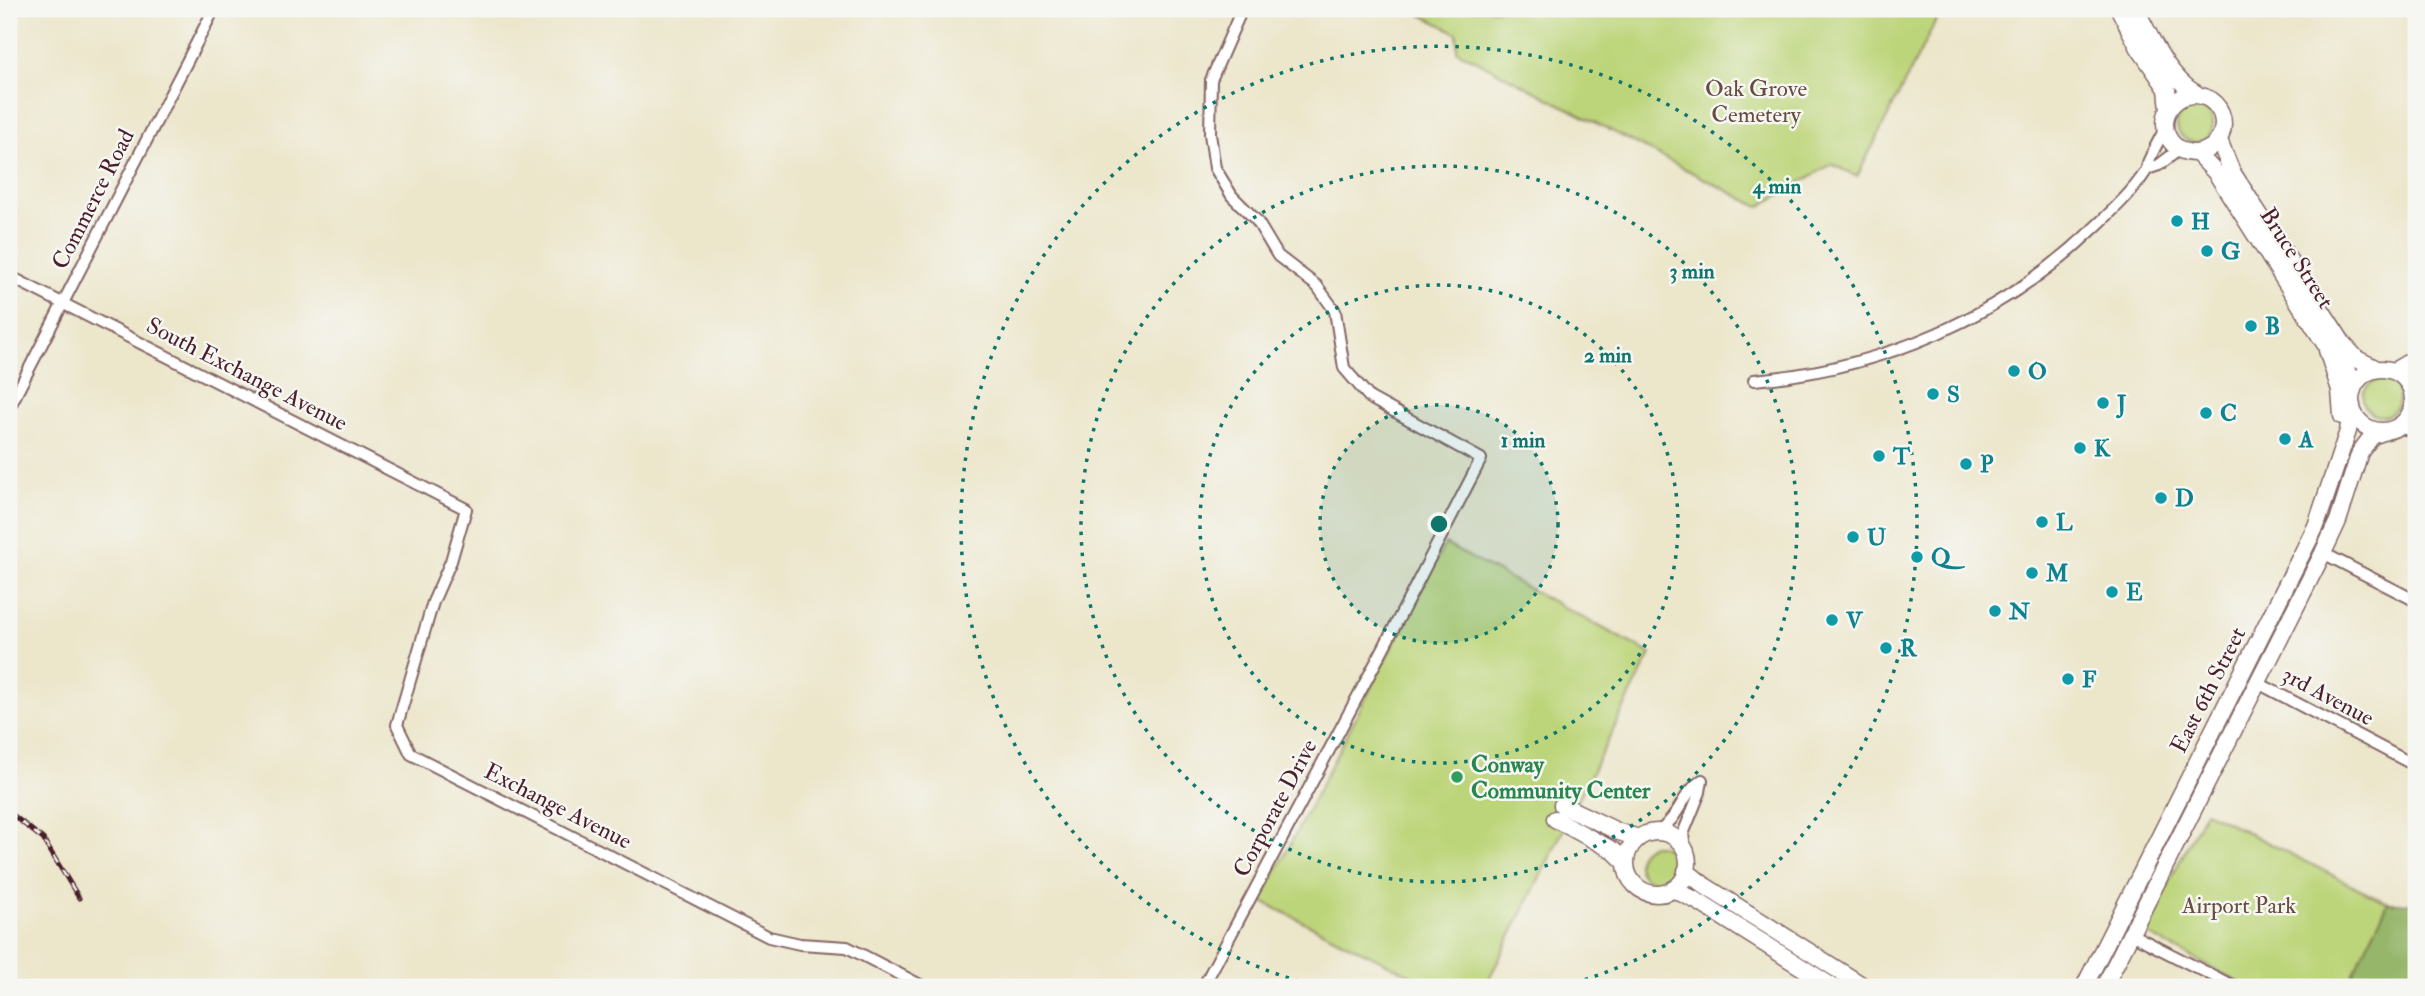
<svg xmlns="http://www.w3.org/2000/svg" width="2425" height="996" font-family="'IM FELL Double Pica',serif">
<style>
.green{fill:#bdd57a;stroke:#847a52;stroke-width:2}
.forest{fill:#96b66a;stroke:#706a4a;stroke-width:2}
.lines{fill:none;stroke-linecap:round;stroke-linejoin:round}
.street-casing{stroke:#836563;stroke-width:14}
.secondary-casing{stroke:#836563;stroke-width:19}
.street{stroke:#fff;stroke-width:10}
.secondary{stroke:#fff;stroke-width:16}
.rail-casing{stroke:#4a1f2b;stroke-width:5}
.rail{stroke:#f6f6f2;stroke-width:2.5;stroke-dasharray:8;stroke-linecap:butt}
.ring{fill:none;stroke:#0f766e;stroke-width:3.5;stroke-dasharray:3.5 7}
.culture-dot{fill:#0f9aa8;stroke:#f6f6f2;stroke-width:2.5}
.leisure-dot{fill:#2e9e5b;stroke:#f6f6f2;stroke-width:2.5}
.labels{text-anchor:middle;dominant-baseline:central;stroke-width:5;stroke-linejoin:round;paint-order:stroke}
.park-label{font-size:23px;fill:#674c3f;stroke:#f6f6f2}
.street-label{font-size:23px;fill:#4a1f2b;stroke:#f6f6f2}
.culture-label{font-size:23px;font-weight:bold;fill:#0d838f;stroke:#f6f6f2;text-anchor:start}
.leisure-label{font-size:23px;font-weight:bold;fill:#27864d;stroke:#f6f6f2;text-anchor:start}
.centre{fill:#0f766e;stroke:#f6f6f2;stroke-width:3.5}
.ring-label{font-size:21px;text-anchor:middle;font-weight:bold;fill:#0f766e;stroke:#f6f6f2;stroke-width:5;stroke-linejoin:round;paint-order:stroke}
</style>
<rect width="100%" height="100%" fill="#f6f6f2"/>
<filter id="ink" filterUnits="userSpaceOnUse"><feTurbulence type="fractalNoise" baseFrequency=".0143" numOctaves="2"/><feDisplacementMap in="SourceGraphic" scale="14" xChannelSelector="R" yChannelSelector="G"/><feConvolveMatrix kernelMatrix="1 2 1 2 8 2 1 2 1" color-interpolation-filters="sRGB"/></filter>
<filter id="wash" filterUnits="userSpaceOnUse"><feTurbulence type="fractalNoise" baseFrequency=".00686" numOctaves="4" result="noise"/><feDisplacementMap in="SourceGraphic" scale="28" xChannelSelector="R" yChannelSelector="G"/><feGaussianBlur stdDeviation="1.57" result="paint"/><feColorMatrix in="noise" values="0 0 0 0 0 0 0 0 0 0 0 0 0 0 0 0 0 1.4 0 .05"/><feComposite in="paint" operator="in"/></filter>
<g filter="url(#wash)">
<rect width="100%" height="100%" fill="#ece6cb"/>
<!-- green -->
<path class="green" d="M1410,9H1942L1857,177L1832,164L1759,207L1457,51V33Z
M2177 124a18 18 0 1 1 36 0a18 18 0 1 1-36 0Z
M2363 398a18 18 0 1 1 36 0a18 18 0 1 1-36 0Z
M1445,544L1651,654L1485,987H1435L1261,901Z
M2205,811L2388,903L2346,987H2249L2146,934V928Z
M1638 863a18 18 0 1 1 36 0a18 18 0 1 1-36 0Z"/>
<!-- forest -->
<path class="forest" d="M2388,903H2411L2416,906V987H2376L2352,975Z"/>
</g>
<g filter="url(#ink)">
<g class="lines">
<!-- street casing -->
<g class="street-casing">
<path id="street" d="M2147,169L2159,165L2180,149
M9,276L466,509L451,561L433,602L397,725L411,754L769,937L800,944L847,947L924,987
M1754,380C1881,369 2000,318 2092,230C2111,212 2132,193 2146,171C2148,166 2148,161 2151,156C2155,147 2161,137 2165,128
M2412,407L2416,413
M9,408L214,9
M2397,427L2416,432
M2323,553L2416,601
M2258,683L2416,766
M1658,832C1680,817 1682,793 1702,780
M1686,853L1683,834L1700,792L1702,780
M2131,934L2235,987
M1203,987L1383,649L1481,459L1370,398L1344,368L1335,311L1317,286L1278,256L1257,221L1232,196L1215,168L1210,134L1211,80L1242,9"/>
</g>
<!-- secondary casing -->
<g class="secondary-casing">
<path id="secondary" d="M2119,9L2139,48L2167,89L2169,109
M2136,9C2150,37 2169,79 2197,94
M2165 124a29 29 0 1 1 58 0a29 29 0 1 1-58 0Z
M2219,140L2232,172L2344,345L2357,359L2377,369
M2197,153L2216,173L2325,344L2347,367L2353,390
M2327,350L2340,390L2342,416
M2351 400a31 31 0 1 1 62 0a31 31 0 1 1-62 0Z
M2394,371L2416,358
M1562,805L1619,832L1639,838
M1555,819L1614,851L1626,863
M1626 863a31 31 0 1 1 62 0a31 31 0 1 1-62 0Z
M1686,871L1705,886L1865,987
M1673,889L1697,901L1833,987
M2084,987L2316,526L2348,431L2352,405
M2104,987L2323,553L2338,521L2360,452L2372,436L2386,431"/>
</g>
<!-- street -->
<use href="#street" class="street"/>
<!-- secondary -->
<use href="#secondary" class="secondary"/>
<!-- rail casing -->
<g class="rail-casing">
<path id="rail" d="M9,812L43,839L79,898"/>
</g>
<!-- rail -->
<use href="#rail" class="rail"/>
</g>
</g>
<!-- distance rings -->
<circle cx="1439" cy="524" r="119" fill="#0f766e" fill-opacity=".12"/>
<g class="ring">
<circle cx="1439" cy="524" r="119"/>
<circle cx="1439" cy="524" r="239"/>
<circle cx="1439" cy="524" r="358"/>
<path d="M1319 987A478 478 0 1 1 1559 987"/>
</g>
<!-- markers -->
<g class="culture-dot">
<circle cx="2177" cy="221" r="7"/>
<circle cx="2207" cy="251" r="7"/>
<circle cx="2251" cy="326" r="7"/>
<circle cx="2014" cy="371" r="7"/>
<circle cx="1933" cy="394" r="7"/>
<circle cx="2103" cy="403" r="7"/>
<circle cx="2206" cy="413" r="7"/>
<circle cx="2285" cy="439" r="7"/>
<circle cx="2080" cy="448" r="7"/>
<circle cx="1879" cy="456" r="7"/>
<circle cx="1966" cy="464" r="7"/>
<circle cx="2161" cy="498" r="7"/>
<circle cx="2042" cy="522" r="7"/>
<circle cx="1853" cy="537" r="7"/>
<circle cx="1917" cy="557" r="7"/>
<circle cx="2032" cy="573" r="7"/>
<circle cx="2112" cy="592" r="7"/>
<circle cx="1995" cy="611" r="7"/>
<circle cx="1832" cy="620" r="7"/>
<circle cx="1886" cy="648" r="7"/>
<circle cx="2068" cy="679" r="7"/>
</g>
<circle class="leisure-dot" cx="1457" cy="777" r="7"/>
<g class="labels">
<!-- park labels -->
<g class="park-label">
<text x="1756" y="88">Oak Grove<tspan x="1756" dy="26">Cemetery</tspan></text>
<text x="2239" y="905">Airport Park</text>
</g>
<!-- street labels -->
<g class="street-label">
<text transform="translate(93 199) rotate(-63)">Commerce Road</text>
<text transform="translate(2297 258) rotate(57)">Bruce Street</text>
<text transform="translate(247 374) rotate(27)">South Exchange Avenue</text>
<text transform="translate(2208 690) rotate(-63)">East 6th Street</text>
<text transform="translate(2328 696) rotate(28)">3rd Avenue</text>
<text transform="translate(558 806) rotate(27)">Exchange Avenue</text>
<text transform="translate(1275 808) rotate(-62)">Corporate Drive</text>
</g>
<!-- culture labels -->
<g class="culture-label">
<text x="2191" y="221">H</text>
<text x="2221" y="251">G</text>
<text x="2265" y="326">B</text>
<text x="2028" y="371">O</text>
<text x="1947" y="394">S</text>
<text x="2117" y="403">J</text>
<text x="2220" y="413">C</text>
<text x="2299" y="439">A</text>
<text x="2094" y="448">K</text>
<text x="1893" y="456">T</text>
<text x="1980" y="464">P</text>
<text x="2175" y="498">D</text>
<text x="2056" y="522">L</text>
<text x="1867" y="537">U</text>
<text x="1931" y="557">Q</text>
<text x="2046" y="573">M</text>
<text x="2126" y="592">E</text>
<text x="2009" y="611">N</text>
<text x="1846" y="620">V</text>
<text x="1900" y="648">R</text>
<text x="2082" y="679">F</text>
</g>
<!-- leisure labels -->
<g class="leisure-label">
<text x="1471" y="764">Conway<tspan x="1471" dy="26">Community Center</tspan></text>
</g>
</g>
<circle cx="1439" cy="524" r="10" class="centre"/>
<g class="ring-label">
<text x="1777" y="193">4 min</text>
<text x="1692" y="278">3 min</text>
<text x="1608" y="362">2 min</text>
<text x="1523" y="447">1 min</text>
</g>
<!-- margin -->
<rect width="2425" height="996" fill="none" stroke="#f6f6f2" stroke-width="35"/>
</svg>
